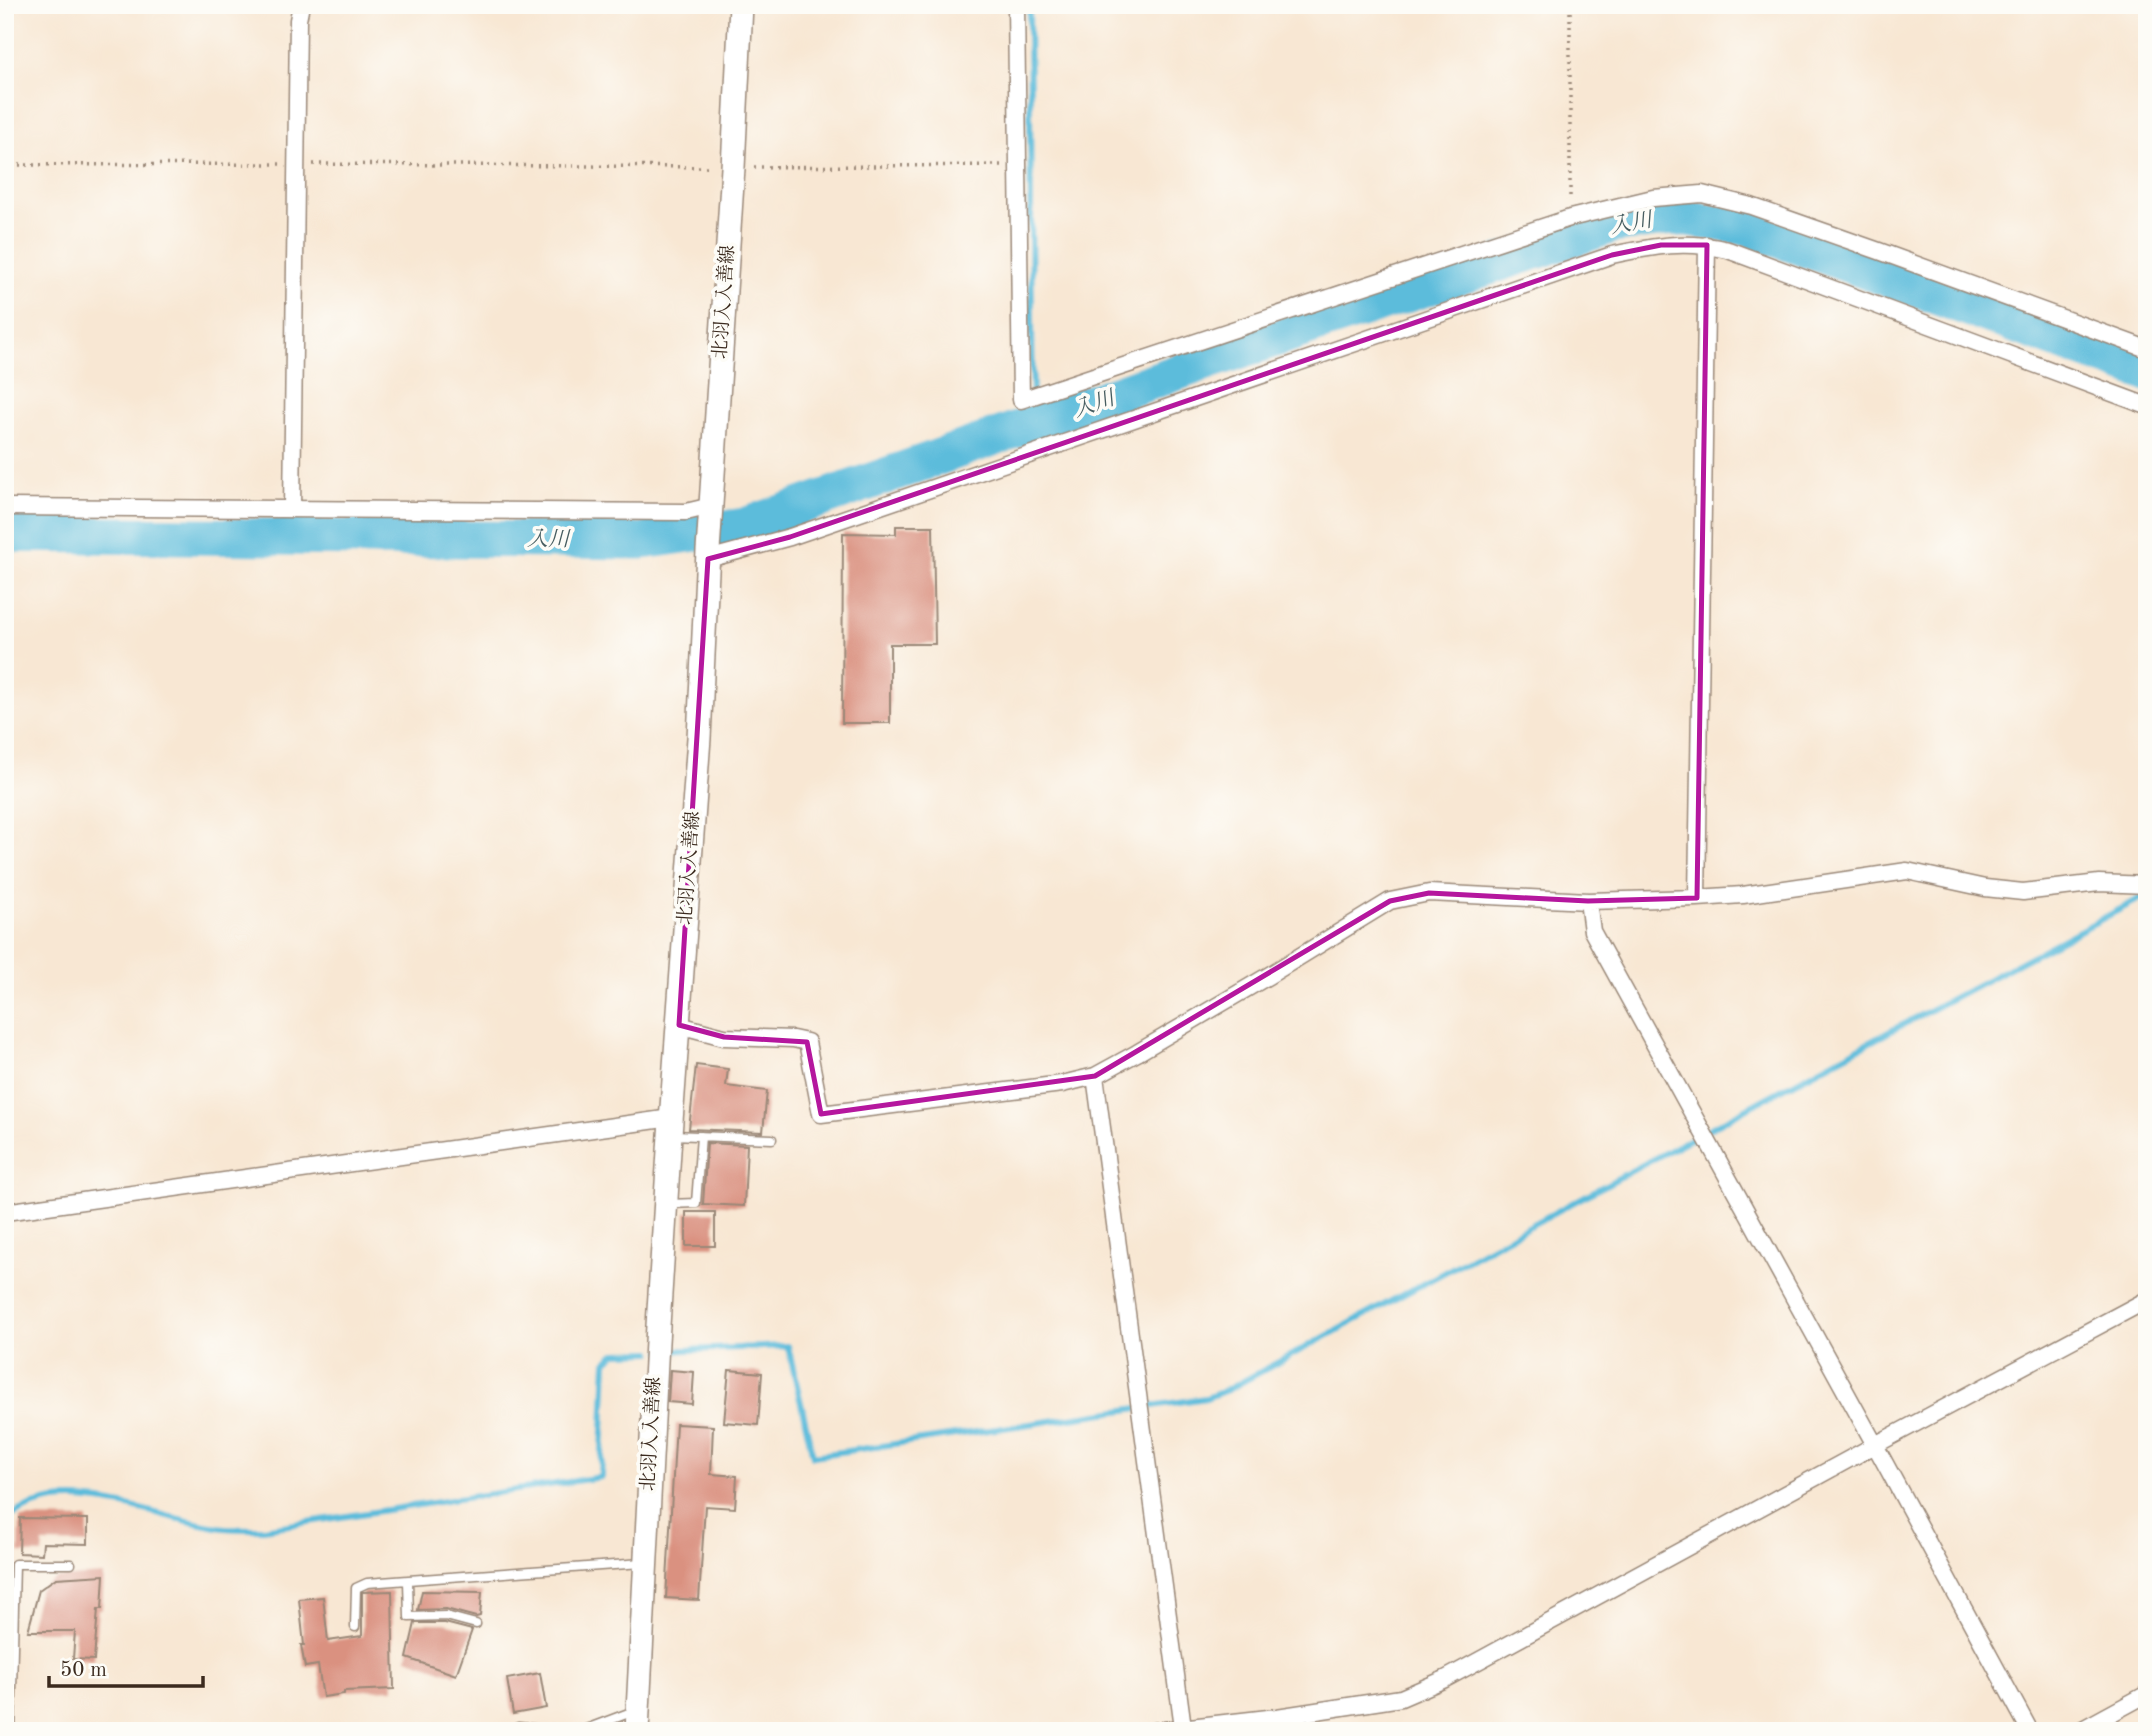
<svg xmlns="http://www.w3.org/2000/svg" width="2152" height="1736" font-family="'Old Standard TT','Noto Serif JP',serif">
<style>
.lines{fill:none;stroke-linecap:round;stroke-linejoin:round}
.stream{stroke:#5cbcdb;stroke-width:6}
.river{stroke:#5cbcdb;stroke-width:37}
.building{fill:#da9180}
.service-casing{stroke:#9a8878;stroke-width:11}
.minor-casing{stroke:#9a8878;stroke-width:19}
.secondary-casing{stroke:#9a8878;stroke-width:26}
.path{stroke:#9a8878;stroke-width:3.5;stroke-dasharray:2 5;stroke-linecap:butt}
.service{stroke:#fff;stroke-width:8}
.minor{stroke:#fff;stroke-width:16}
.secondary{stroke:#fff;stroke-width:23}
.marked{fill:none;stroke:#b5179e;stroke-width:5;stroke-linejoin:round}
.labels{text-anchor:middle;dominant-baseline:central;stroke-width:7;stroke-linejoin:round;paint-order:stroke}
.street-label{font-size:19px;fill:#3b2a1e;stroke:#fdfcf7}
.water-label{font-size:21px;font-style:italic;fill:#475d60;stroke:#fdfcf7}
</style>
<rect width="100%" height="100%" fill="#fdfcf7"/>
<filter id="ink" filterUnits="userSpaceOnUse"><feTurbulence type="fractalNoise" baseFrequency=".0143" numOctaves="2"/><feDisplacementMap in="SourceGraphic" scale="14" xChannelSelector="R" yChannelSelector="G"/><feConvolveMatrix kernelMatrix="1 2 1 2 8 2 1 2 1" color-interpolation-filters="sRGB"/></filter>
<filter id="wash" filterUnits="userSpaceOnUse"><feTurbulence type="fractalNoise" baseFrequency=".00686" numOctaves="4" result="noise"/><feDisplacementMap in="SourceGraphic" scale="28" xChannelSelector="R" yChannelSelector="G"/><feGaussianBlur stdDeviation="1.57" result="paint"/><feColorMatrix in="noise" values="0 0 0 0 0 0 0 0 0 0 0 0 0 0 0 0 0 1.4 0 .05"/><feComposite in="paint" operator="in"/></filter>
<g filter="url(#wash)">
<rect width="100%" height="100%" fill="#f8e7d3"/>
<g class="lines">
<!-- stream -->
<path class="stream" d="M1029,5L1033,423
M662,1351L788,1346L813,1456L1206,1398L1227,1390L1838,1059L2147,895
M5,1521C65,1471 159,1521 225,1528C237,1529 250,1529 263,1529L601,1477L606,1362L616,1353L651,1352"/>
<!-- river -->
<path class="river" d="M5,534L642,541L745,526L1212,360L1613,225L1673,217L1744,227L2147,373"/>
</g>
<g id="blocks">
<!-- building -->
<path class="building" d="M896,526H933L935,644H890V723H842L843,533L896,534Z
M696,1065L728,1069L726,1086L767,1091L763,1132L689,1129Z
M707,1143L747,1145L744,1206L703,1204Z
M686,1212H715V1246H686Z
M670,1370L694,1372L692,1404L668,1402Z
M729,1370L762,1373L758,1425L724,1422Z
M676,1424L713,1426L711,1474L737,1476L735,1508L705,1506L699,1600L666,1598Z
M20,1518L88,1519V1544L43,1543L42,1554L19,1553Z
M104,1575L102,1609H98L94,1660L73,1659L75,1631H28L39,1590L56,1578Z
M392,1591L394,1689L344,1691V1694L323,1697L318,1665L305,1667L301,1645H304L299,1599L323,1597L328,1641L362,1636V1592Z
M422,1591L482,1592L480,1616L476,1617L446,1609L418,1610Z
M415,1623H445L472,1630L456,1675L407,1658Z
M540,1673L546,1708L513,1714L507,1679Z"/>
</g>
</g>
<g filter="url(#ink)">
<use href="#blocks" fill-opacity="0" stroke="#9a8878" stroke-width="2"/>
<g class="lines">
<!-- service casing -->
<g class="service-casing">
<path id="service" d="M673,1135L772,1139
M669,1204L696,1203L701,1136
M408,1581L409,1617L446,1616L476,1624
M355,1627L356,1588L367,1583L642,1563
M11,1731L15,1564H71
M518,1731V1727L568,1731
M581,1731L634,1711"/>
</g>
<!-- minor casing -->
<g class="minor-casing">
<path id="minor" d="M1016,5L1021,400L1570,218L1653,198L1702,194L1751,206L1879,251L2147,349
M5,507L686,512L711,506
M292,509L298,20L301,5
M708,559L790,537L1612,255C1655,246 1684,240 1728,250L2147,406
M1697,898L1707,245
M1588,901L1592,931L1875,1445L2030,1731
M679,1025L724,1037L793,1039L807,1042L821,1114L1062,1084L1095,1076L1137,1053L1268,976L1390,901L1429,893L1588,901L1697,898L1743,895L1907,871L1985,888L2023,892L2099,883L2147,885
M1095,1076L1183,1727
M5,1212L671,1118
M1155,1731L1277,1717L1401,1698L1445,1679L1875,1445L2147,1300
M2079,1731L2147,1694"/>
</g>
<!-- secondary casing -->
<g class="secondary-casing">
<path id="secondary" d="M637,1731L657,1342L670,1135L699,738L708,551L733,168L741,5"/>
</g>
<!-- path -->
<path class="path" d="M1570,5V199
M313,164L711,167
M5,165L281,164
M754,167L1002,165"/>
<!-- service -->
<use href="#service" class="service"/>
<!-- minor -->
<use href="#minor" class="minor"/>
<!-- secondary -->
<use href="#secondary" class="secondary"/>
</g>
</g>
<!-- marked area -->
<path class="marked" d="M1661,245H1707L1697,898L1588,901L1429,893L1390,901L1095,1076L821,1114L807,1042L724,1037L679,1025L708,559L790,537L1612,255Z"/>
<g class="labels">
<!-- street labels -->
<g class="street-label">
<text transform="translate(725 302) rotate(-86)">北羽入入善線</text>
<text transform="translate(690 868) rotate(-86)">北羽入入善線</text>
<text transform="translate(652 1434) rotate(-87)">北羽入入善線</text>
</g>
<!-- water labels -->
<g class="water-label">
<text transform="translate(1631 224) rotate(-10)">入川</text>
<text transform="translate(1094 405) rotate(-19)">入川</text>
<text transform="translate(548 540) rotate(1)">入川</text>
</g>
</g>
<!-- margin -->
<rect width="2152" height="1736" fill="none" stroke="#fdfcf7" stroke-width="28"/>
<!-- scale -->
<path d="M49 1676v10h154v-10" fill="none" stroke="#3b2a1e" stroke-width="3.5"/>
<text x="60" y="1676" font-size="21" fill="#3b2a1e" stroke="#fdfcf7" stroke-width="5" paint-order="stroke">50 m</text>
</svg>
